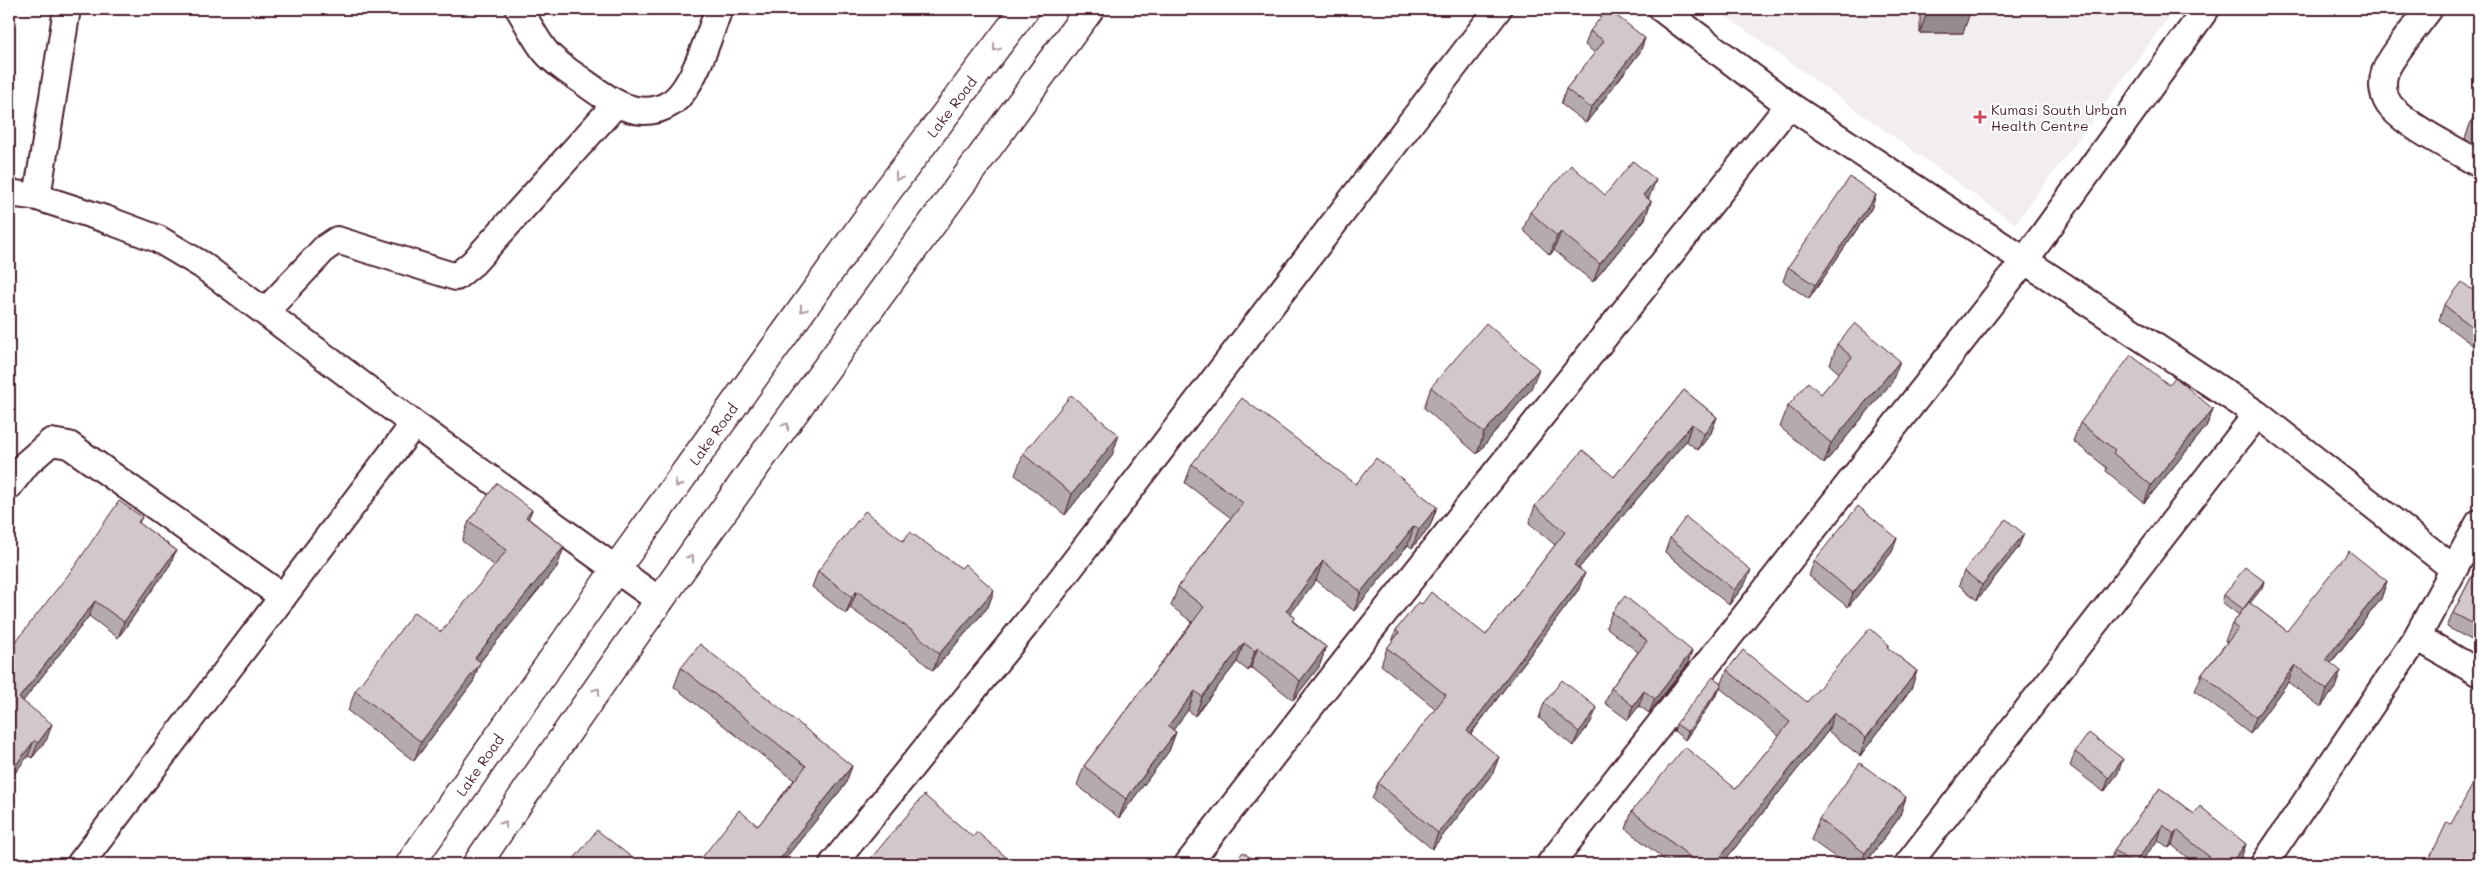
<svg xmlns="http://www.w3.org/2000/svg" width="2488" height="873" font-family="Mali,sans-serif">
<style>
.built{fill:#f2eeef}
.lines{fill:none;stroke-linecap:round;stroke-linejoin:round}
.minor-casing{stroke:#4a1f2b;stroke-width:30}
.secondary-casing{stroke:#4a1f2b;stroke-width:31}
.minor{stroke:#fff;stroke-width:26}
.secondary{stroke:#fff;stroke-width:28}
.wall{fill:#b5abaf;stroke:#4a1f2b}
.shaded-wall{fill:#938b8e;stroke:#4a1f2b}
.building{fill:#d2c7cb;stroke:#4a1f2b}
.oneway{stroke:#ae9aa0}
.poi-dot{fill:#d1495b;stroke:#fff;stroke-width:2}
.labels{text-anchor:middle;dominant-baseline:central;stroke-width:4;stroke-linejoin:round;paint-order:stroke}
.street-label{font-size:14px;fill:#4a1f2b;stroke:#fff}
.poi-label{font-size:14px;fill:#4a1f2b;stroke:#fff;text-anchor:start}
</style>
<rect width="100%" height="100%" fill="#fff"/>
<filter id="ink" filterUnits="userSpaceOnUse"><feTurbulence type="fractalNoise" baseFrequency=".02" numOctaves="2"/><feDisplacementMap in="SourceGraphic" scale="10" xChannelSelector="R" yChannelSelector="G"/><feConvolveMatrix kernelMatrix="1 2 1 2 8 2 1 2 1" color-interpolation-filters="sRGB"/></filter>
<g filter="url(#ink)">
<!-- built -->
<path class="built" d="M1716,9H2175L2015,224Z"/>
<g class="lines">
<!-- minor casing -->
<g class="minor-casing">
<path id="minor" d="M519,9C528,23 535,39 545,51C555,63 569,72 581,80C607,99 639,124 671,103C694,88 709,34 719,9
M1662,9L1789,105L2257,414L2454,569
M2429,9C2419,23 2390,57 2385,72C2381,83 2383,99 2392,108C2413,130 2453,148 2479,164
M9,193L37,197L105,219L158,239L202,265L414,424
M37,197L67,9
M265,312L325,248L337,240L456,277L473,263L615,105
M9,486L27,463L51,442L69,445L283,597
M2417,637L2479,673
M80,864L414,424L660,601
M833,864L1040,607L1498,9
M1188,864L1352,653L1789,105
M1550,864L2025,260L2206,9
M1908,864L2257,414
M2264,864L2417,637L2479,523"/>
</g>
<!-- secondary casing -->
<g class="secondary-casing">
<g id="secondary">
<path id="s1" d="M410,864L616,569L888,190L1025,9"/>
<path d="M477,864C673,574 882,291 1090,9"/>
</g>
</g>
<!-- minor -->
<use href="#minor" class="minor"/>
<!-- secondary -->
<use href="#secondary" class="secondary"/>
</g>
<!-- wall -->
<path class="wall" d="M1797,9H1806L1802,13Z
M1920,9H1970L1963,33H1920Z
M1590,31L1645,38L1640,52L1586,123L1561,104L1566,89L1595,53L1585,45Z
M2479,109V148L2465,139L2471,121Z
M1605,195L1649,198L1648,199L1651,201L1645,219L1593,282L1554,250L1550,255L1523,230L1530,212Z
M1876,195L1871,209L1809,299L1783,281L1788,267Z
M2479,295V350L2439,320L2444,305Z
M1837,344L1892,382L1824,464L1780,427L1788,406L1821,394L1839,373L1830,365Z
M1431,387L1531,389L1477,454L1424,408Z
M1684,390L1717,417L1711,433L1698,450L1686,441L1579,568V589L1471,734L1493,773L1432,849L1372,799L1378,783L1436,709L1381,665L1387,648L1392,642L1396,630L1422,604L1486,635L1555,545L1529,523L1535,506L1614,477Z
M2213,409L2206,427L2144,503L2106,471L2107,468L2073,441L2080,423Z
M1023,454L1112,456L1065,515L1015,475Z
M1192,464L1356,484L1437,507L1430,526L1412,548L1408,545L1354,611L1316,580L1290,614L1293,621L1326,647L1319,667L1293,700L1251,667L1248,671L1237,662L1195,716L1188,710L1173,730L1176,732L1169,751L1119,818L1077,785L1084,766L1192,622L1171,606L1178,587L1231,518L1185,483Z
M142,517L139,523L176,550L170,565L118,638L89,616L23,701L47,739L32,758L28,756L9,650Z
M528,518L564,547L557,567L480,662L473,682L414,761L348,711L355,691L441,632L495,566L462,541L469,521Z
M1670,538L1745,584L1729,605L1665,552Z
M1897,538L1892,552L1848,607L1809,576L1814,561Z
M903,541L961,568L994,590L988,607L933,671L908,649L850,608L846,614L812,587L818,571Z
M2018,548L1977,600L1959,585L1964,571Z
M2479,562V644L2447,627L2453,613Z
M2264,581L2262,588L2250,603L2287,631L2387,581L2381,599L2331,663L2335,688L2321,707L2288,682L2250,734L2195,691L2202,674L2227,642L2225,641L2232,624L2239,615L2222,602L2224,595Z
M1612,612L1692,651L1687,665L1649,713L1639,706L1628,720L1605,703L1611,688L1638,652L1606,627Z
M1888,648L1917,671L1911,689L1860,756L1828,731L1722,864H1670L1626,829L1632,811L1736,789L1779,736L1720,688L1727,670L1807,702Z
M681,668L852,766L845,785L783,861L782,864H697L758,826L794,780L674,687Z
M1719,691L1685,740L1674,731L1676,724Z
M1544,703L1591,722L1573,746L1539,718Z
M2075,752L2118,773L2104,792L2070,766Z
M2160,788L2194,814L2246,844L2241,858L2236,864H2195L2172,845L2169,848L2158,840L2139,864H2109L2114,850Z
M1906,797L1899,818L1865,864H1845L1811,840L1819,819Z"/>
<!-- shaded-wall -->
<path class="shaded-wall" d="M1927,12L1970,13L1963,33H1920Z
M1645,38L1640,52L1586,123L1591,108Z
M1656,180L1649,198L1636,213L1643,195Z
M1876,195L1871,209L1809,299L1815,285Z
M1651,201L1645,219L1593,282L1600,264Z
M1561,232L1554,250L1550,255L1557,236Z
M1900,361L1892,382L1824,464L1831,443Z
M1539,369L1531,389L1477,454L1484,433Z
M2213,409L2206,427L2144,503L2151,485Z
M1717,417L1711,433L1698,450L1704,434Z
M1692,424L1686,441L1568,581L1574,565Z
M1119,435L1112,456L1065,515L1072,494Z
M1437,507L1430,526L1412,548L1419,529Z
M532,510L524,530L526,517Z
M1414,526L1408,545L1354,611L1361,592Z
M2024,534L2018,548L1977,600L1982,585Z
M1897,538L1892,552L1848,607L1853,593Z
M564,547L557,567L480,662L473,682L414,761L421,742L475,658Z
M176,550L170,565L118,638L124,622Z
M1323,561L1316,580L1279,630L1286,611Z
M1751,570L1745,584L1729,605L1734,590Z
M1585,573L1579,589L1461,747L1467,731Z
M2264,581L2262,588L2240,616L2243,609Z
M2387,581L2381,599L2320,676L2326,659Z
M994,590L988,607L933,671L939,654Z
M857,591L850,608L846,614L852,597Z
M95,601L89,616L13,714L19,698Z
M1244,643L1237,662L1195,716L1202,697Z
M1258,647L1251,667L1248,671L1255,651Z
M1326,647L1319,667L1293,700L1300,681Z
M1692,651L1687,665L1649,713L1655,699Z
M2295,665L2288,682L2250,734L2256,717Z
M1917,671L1911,689L1860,756L1866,738Z
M2341,671L2335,688L2321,707L2327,690Z
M1722,684L1719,691L1685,740L1688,732Z
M1195,691L1188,710L1162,745L1168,726Z
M1644,691L1639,706L1628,720L1633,706Z
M1597,708L1591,722L1573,746L1579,732Z
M1834,713L1828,731L1722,864H1715Z
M52,724L47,739L32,758L38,743Z
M1176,732L1169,751L1119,818L1126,799Z
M34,741L28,756L9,781V774Z
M1499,757L1493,773L1432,849L1438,833Z
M2123,759L2118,773L2104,792L2109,778Z
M852,766L845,785L783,861L782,864H776L786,848Z
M1906,797L1899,818L1865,864H1861L1865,853Z
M2163,825L2158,840L2139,864H2134Z
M2177,830L2172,845L2169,848L2174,834Z
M2246,844L2241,858L2236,864H2230Z
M1006,857L1004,864H1000Z"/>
<!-- building -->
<path class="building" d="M1607,9H1608L1645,38L1591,108L1566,89L1604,41L1590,31Z
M1927,9H1970V13L1927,12Z
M2479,109V127L2471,121Z
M1633,161L1656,180L1643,195L1651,201L1600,264L1561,232L1557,236L1530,212L1571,165L1605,195Z
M1850,177L1876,195L1815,285L1788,267Z
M2462,282L2479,295V332L2444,305Z
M1486,323L1539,369L1484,433L1431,387Z
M1855,323L1900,361L1831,443L1788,406L1808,382L1821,394L1852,357L1837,344Z
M2131,355L2169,385L2175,377L2213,409L2151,485L2113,453L2115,450L2080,423Z
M1684,390L1717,417L1704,434L1692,424L1574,565L1585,573L1467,731L1499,757L1438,833L1378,783L1446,695L1387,648L1399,633L1396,630L1418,602L1422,604L1431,592L1486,635L1565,532L1535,506L1583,450L1614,477Z
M1071,395L1119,435L1072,494L1023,454Z
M1242,398L1356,484L1376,458L1437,507L1419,529L1414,526L1361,592L1323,561L1286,611L1295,617L1292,621L1326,647L1300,681L1258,647L1255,651L1244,643L1202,697L1195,691L1168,726L1176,732L1126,799L1084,766L1204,607L1178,587L1243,503L1192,464Z
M497,483L532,510L526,517L564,547L475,658L481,662L421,742L355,691L414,612L441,632L507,550L469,521Z
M119,501L142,517L138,522L176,550L124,622L95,601L19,698L52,724L38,743L34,741L9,774V650L75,566Z
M1858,506L1897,538L1853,593L1814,561Z
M865,511L903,541L910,532L961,568L965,564L994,590L939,654L914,632L857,591L852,597L818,571Z
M1686,517L1751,570L1734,590L1670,538Z
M2006,519L2024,534L1982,585L1964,571Z
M2349,551L2387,581L2326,659L2341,671L2327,690L2295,665L2256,717L2202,674L2238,629L2232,624L2249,602L2287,631Z
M2479,562V627L2453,613Z
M2245,567L2264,581L2243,609L2224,595Z
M1625,596L1692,651L1655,699L1644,691L1633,706L1611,688L1647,641L1612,612Z
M1870,628L1889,645L1887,647L1917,671L1866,738L1834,713L1715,864H1699L1632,811L1685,747L1736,789L1790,722L1727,670L1743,650L1807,702Z
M700,644L852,766L786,848L788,849L776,864H697L739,810L758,826L806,766L681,668Z
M1713,677L1722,684L1688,732L1676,724Z
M1562,680L1597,708L1579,732L1544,703Z
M2089,733L2123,759L2109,778L2075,752Z
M1860,763L1906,797L1865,853L1819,819Z
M2473,784L2479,788V864H2427L2447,822L2451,824Z
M2160,788L2194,814L2200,806L2246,844L2230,864H2218L2177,830L2174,834L2163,825L2134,864H2133L2114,850Z
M924,795L973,837L977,832L1006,857L1000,864H869L867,863Z
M597,830L640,864H570Z
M1243,852L1259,864H1233Z"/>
<!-- one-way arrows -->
<defs><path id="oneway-chevron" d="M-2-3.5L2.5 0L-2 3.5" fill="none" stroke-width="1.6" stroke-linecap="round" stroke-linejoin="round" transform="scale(1.25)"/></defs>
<g class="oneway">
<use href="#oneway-chevron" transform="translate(996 48) rotate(127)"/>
<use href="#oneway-chevron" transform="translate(898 177) rotate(127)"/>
<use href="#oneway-chevron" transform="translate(803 309) rotate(126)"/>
<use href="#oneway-chevron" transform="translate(786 426) rotate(-54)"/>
<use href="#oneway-chevron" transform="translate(678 484) rotate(126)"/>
<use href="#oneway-chevron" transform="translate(691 558) rotate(-54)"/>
<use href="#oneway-chevron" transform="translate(597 691) rotate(-55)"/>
<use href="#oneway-chevron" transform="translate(504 824) rotate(-55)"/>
</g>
</g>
<!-- markers -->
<path class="poi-dot" d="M1977.5 109.5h5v5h5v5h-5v5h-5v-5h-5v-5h5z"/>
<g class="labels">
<!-- street labels -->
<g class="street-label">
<text stroke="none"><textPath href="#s1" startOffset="931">Lake Road</textPath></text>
<text stroke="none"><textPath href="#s1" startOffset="526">Lake Road</textPath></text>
<text stroke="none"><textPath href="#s1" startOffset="121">Lake Road</textPath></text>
</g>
<!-- poi labels -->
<g class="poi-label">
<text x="1991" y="109">Kumasi South Urban<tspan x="1991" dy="16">Health Centre</tspan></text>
</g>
</g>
<!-- margin -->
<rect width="2488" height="873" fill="none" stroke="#fff" stroke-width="30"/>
<rect x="15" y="15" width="2458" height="843" fill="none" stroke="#4a1f2b" stroke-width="2" filter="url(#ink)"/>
</svg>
